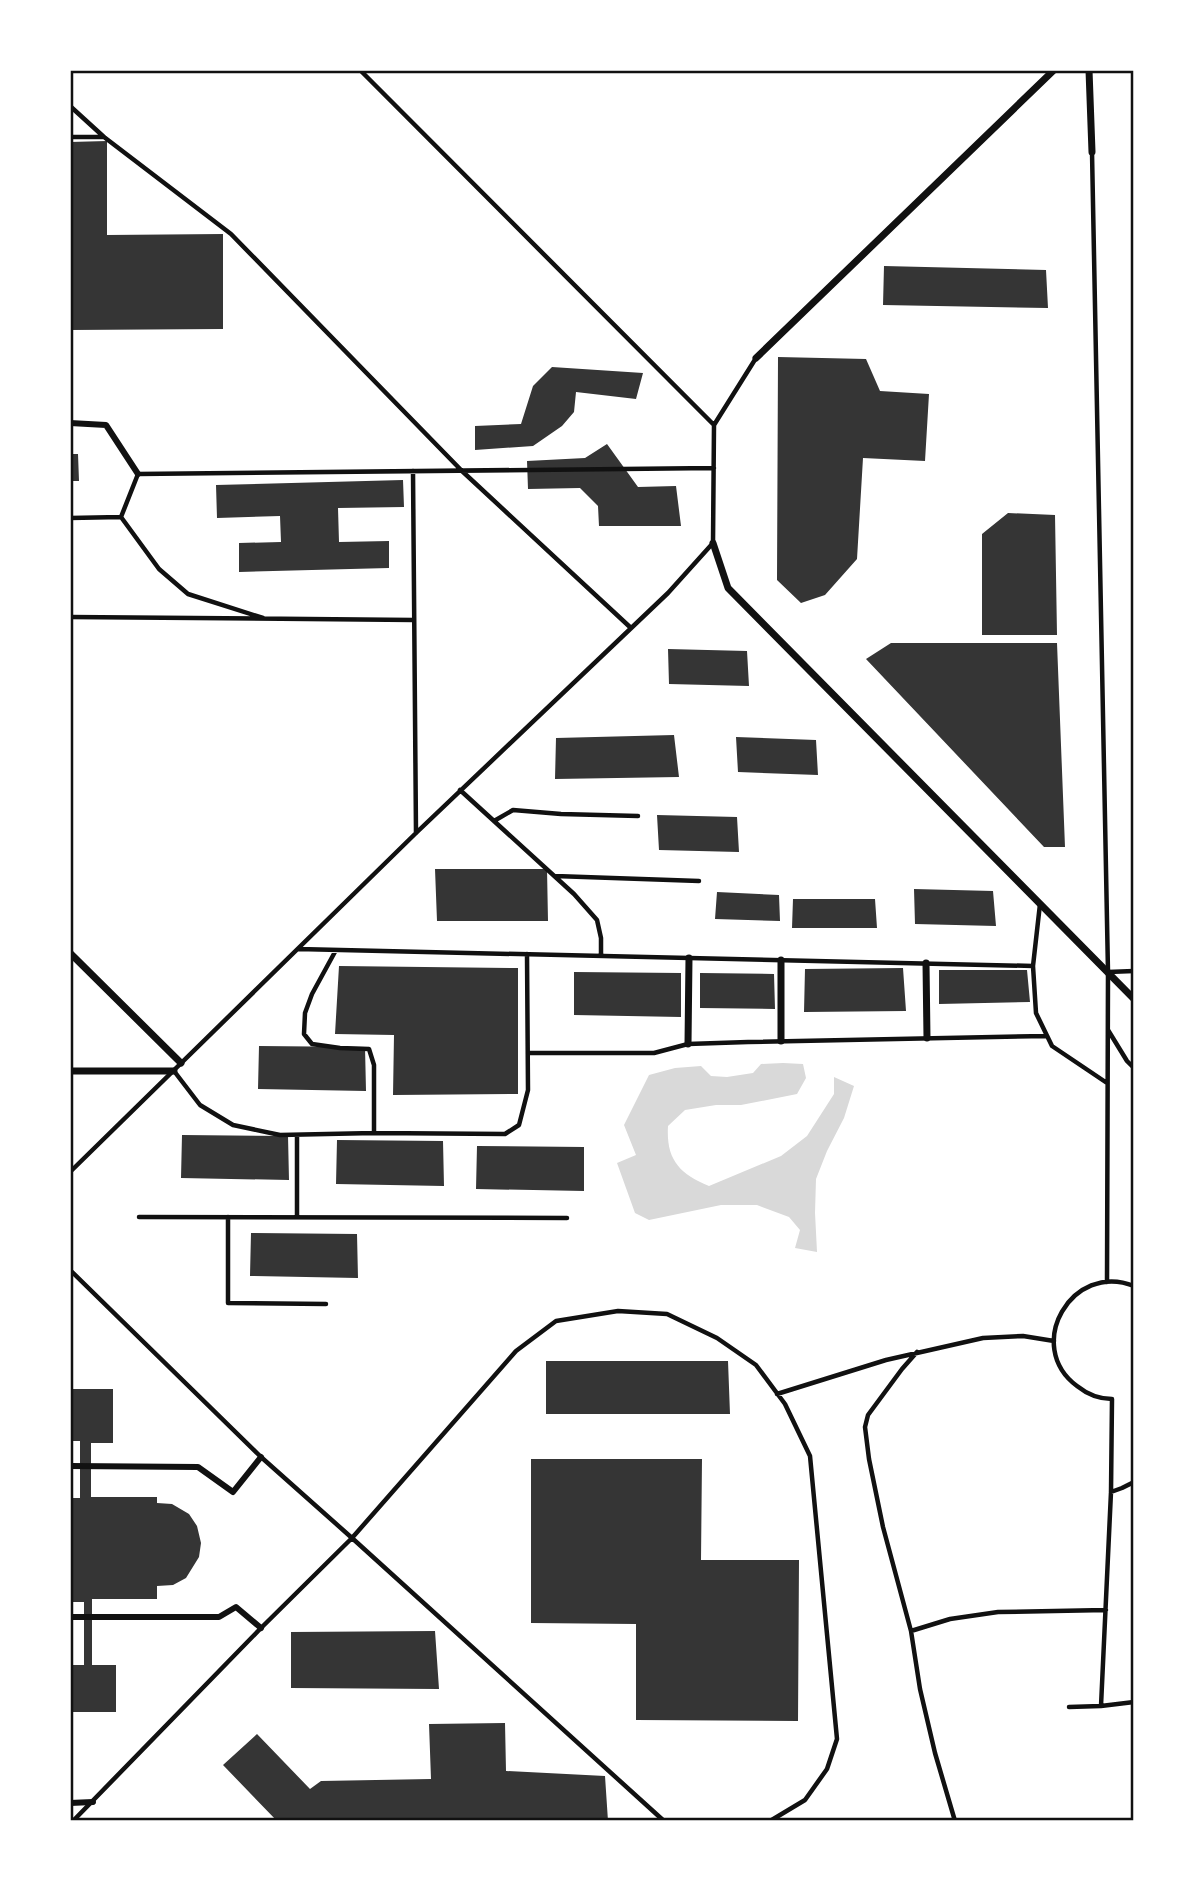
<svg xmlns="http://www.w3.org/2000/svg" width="1204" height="1891" font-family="'Crimson Pro',serif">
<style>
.water{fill:#d9d9d9}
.building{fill:#353535}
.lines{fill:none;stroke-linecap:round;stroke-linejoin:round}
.service{stroke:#111;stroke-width:4.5}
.pedestrian{stroke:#111;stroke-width:6}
.minor{stroke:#111;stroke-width:7}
.neatline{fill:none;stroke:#111;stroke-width:2.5}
</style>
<rect width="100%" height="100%" fill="#fff"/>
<!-- water -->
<path class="water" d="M783,1063L803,1064L806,1078L797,1094L741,1105H716L685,1110L668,1126C666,1159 679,1174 709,1186L781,1156L807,1136L834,1094V1077L854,1086L844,1118L827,1151L816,1179L815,1213L817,1252L795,1248L800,1230L789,1217L757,1205H721L649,1220L635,1213L617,1163L636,1155L624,1125L649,1075L675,1068L701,1066L711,1076L727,1077L753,1073L761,1064Z"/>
<!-- building -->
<path class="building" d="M107,141V235L223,234V329L70,330V142Z
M884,266L1046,270L1048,308L883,305Z
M778,357L866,359L880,391L929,394L925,461L863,458L857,559L825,595L801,603L777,580Z
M552,367L643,373L636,399L576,392L574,412L562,426L533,446L475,450V426L521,424L533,386Z
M607,444L638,487L676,486L681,526H599L598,506L580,488L528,489L527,461L585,458Z
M70,454H78L79,481H70Z
M403,480L404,507L338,508L339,542L389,541V568L239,572V543L281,542L280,516L217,518L216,485Z
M1008,513L1055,515L1057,635H982V534Z
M891,643H1057L1065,847H1044L866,659Z
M668,649L747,651L749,686L669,684Z
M674,735L679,777L555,779L556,738Z
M736,737L816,740L818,775L738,772Z
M657,815L737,817L739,852L659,850Z
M435,869H547L548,921H437Z
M914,889L993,891L996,926L915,924Z
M717,892L779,895L780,921L715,919Z
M793,899H875L877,928H792Z
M339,966L518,968V1094L393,1095L394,1035L335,1034Z
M903,968L906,1011L804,1012L805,969Z
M939,970H1027L1030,1002L939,1004Z
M574,972L681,973V1017L574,1015Z
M700,973L774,974L775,1009L700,1008Z
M259,1046L365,1047L366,1091L258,1089Z
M182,1135L288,1136L289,1180L181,1178Z
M337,1140L443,1141L444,1186L336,1184Z
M477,1146L584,1147V1191L476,1189Z
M251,1233L357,1234L358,1278L250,1276Z
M546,1361H728L730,1414H546Z
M70,1389H113V1443H91V1497H157V1503L172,1504L189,1514L197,1526L201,1543L199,1557L186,1578L173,1585L157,1586V1599H92V1665H116V1712H70V1665H84V1602H70V1498H80V1441H70Z
M531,1459H702L701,1560H799L798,1721L636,1720V1624L531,1623Z
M435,1631L439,1689L291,1688V1632Z
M505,1723L506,1771L605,1776L608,1821H277L223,1765L257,1734L310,1789L321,1781L431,1779L429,1724Z"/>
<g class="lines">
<!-- service -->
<path class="service" d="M360,70L714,425
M70,106L104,137L231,234L462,471L631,628
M70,137H104
M1092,152L1108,972L1134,971
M413,471L416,833
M121,517L138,474L714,468
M121,517L159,569L188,594L263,618
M70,518L121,517
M70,617L414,620
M460,790L574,894L597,920L601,938V956
M494,821L513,810L561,814L638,816
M555,876L699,881
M1040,904L1033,966L1036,1013L1052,1046L1107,1083
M298,949L1033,966
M336,950L312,994L305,1013L304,1034L312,1044L340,1048L369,1049L374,1065V1133
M1108,1030L1127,1061L1134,1068
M528,1053H654L688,1044L748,1042L1047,1036
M174,1071L200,1105L233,1125L280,1135L374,1133L505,1134L519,1125L528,1090L527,954
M297,1135V1217
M70,1172L416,833L668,593L713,543L714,425L756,358
M139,1217L567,1218
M228,1217V1303L326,1304
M70,1270L261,1457L352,1538L261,1628L73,1821
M1107,1282L1108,973
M1134,1286C1072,1261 1023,1346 1077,1386C1087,1394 1098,1399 1112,1399L1111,1492L1101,1706L1134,1702
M917,1352L902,1369L868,1415L865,1427L869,1459L883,1527L911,1631L920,1689L935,1753L955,1821
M777,1394L886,1360L983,1338L1023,1336L1054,1341
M1111,1492L1122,1488L1134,1482
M911,1631L950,1619L998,1612L1106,1610
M1069,1707L1101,1706
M664,1821L352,1538L516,1351L556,1321L618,1311L667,1314L717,1338L756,1365L785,1404L810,1456L837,1739L827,1769L805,1800L770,1821"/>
<!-- pedestrian -->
<path class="pedestrian" d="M70,423L106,425L138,474
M70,1466L198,1467L233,1492L261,1457
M70,1617H219L236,1607L261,1628
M70,1803L93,1802"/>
<!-- minor -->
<path class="minor" d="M1089,70L1092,152
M756,358L1054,70
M713,543L728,588L1134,999
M70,953L181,1063
M781,960V1041
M926,963L927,1038
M688,1044L689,958
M70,1071H174"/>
</g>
<!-- border -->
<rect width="1204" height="1891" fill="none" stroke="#ffffff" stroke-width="144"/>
<rect x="72" y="72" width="1060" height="1747" class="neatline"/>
</svg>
